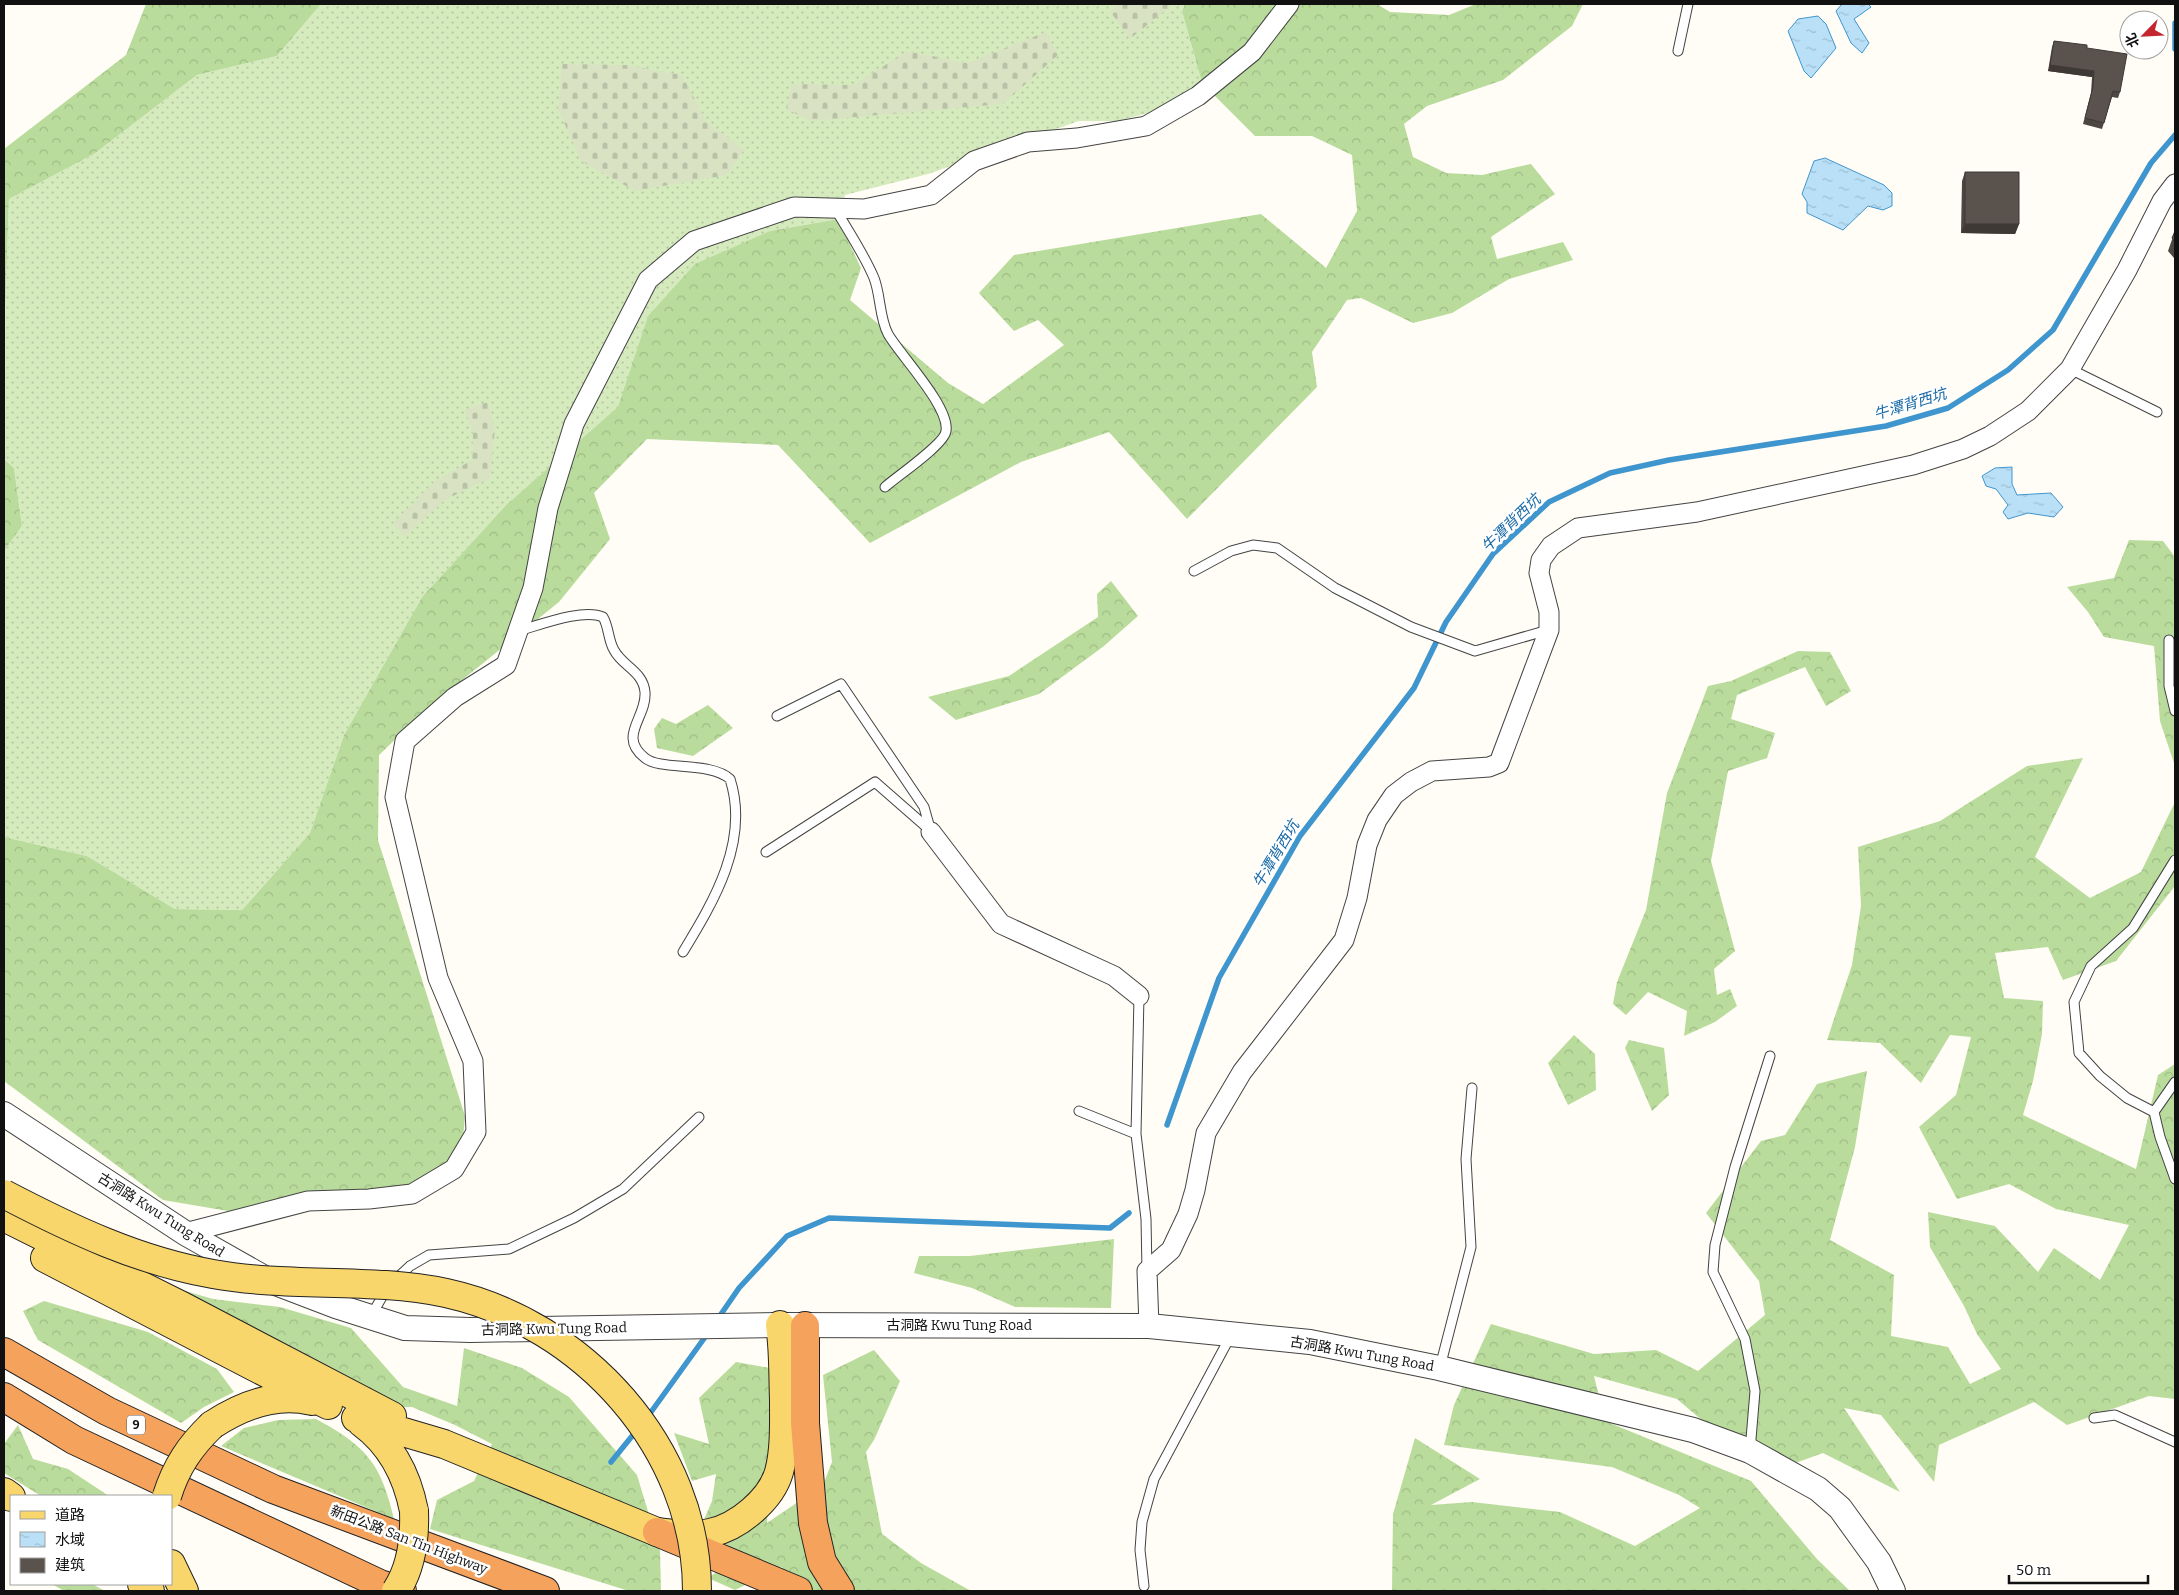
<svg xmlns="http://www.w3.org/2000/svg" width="2179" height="1595" font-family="Bitter,'Noto Sans SC',serif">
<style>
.grass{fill:url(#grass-dots)}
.forest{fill:url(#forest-crowns)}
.cemetery{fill:url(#cemetery-stones)}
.water{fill:url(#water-ripples);stroke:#3f96cf}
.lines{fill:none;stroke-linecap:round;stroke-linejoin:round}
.stream{stroke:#3f96cf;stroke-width:5.5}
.service-casing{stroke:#444;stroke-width:11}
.minor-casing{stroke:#444;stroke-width:21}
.tertiary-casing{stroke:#444;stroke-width:26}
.primary-casing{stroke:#222;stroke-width:30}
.motorway-casing{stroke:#222;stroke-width:30}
.service{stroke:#fff;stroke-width:9}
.minor{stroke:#fff;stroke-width:19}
.tertiary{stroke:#fff;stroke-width:24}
.primary{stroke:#f9d66b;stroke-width:28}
.motorway{stroke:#f5a25d;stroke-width:28}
.primary-bridge-casing{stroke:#222;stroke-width:30;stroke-linecap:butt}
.primary-bridge{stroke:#f9d66b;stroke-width:28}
.wall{fill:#4d4742}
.shaded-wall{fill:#3f3936}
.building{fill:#5a524d;stroke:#3f3936}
.labels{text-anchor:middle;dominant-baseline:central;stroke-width:5;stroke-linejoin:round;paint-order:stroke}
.shield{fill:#fff;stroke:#585858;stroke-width:1}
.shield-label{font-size:12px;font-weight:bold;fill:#111}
.street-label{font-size:14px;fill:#111;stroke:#fff}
.water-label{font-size:15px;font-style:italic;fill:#1768a6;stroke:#fff}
</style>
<defs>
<pattern id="grass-dots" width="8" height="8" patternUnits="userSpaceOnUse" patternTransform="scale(1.25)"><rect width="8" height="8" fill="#d5ebbd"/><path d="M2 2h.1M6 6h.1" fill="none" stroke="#b6c8a1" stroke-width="1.8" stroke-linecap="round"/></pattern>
<pattern id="forest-crowns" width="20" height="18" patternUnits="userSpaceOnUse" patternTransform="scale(1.25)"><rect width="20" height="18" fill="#b9dc9c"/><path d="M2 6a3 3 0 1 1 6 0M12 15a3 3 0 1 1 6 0" fill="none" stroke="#9ebc85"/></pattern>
<pattern id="cemetery-stones" width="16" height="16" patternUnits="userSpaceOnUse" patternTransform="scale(1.25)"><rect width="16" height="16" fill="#d9e3c4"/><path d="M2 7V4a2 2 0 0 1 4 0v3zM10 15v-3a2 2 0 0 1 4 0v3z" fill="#b9c2a7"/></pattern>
<pattern id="water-ripples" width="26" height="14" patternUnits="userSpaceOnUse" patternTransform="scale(1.25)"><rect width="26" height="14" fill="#b9e0f7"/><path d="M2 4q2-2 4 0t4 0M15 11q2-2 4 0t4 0" fill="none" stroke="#9ebfd3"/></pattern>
</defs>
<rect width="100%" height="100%" fill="#fffdf5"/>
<!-- grass -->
<path class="grass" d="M321,4H1185L1182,11L1202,83L1160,110L1117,121H1079L928,174L845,195L838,219L770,231L648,316L619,407L507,504L422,597L344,735L310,833L242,910L175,909L87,856L4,837V551L22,526L14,468L4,459V345L9,199L94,154L197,75L277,56Z"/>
<!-- forest -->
<path class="forest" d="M146,4H321L277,56L197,75L94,154L9,199L4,345V149L126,55Z
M1185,4H1377L1390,12L1449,15L1476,4H1583L1572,26L1503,80L1427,106L1404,124L1413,157L1446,173L1482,175L1531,164L1555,194L1491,237L1497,259L1563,242L1573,260L1509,279L1452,313L1413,323L1361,298L1347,300L1312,352L1317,387L1187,519L1109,432L1021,462L870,543L778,445L647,439L594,493L610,539L559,602L431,705L379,755L378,840L465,1116L461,1163L369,1202L257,1216L163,1200L4,1081V837L87,856L175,909L242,910L310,833L344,735L422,597L507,504L618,407L648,316L695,264L770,231L838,219L861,268L850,300L948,383L983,404L1064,345L1038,320L1014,331L979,293L1014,255L1261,214L1326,268L1357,211L1352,155L1312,136H1255L1202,83L1182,11Z
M4,459L14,468L22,526L4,551Z
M2129,540L2163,541L2175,557V766L2160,721L2154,646L2104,637L2088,612L2067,587L2114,578Z
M1111,581L1138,616L1104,646L1039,694L956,720L928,697L1009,676L1098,617L1097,594Z
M1798,651L1830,652L1851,691L1826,706L1805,667L1737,695L1731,719L1775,733L1767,758L1728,771L1711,861L1735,951L1714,969L1717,995L1730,989L1737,1006L1715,1022L1684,1036L1687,1011L1648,992L1626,1015L1613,1004L1617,982L1646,910L1667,793L1708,686L1731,681Z
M708,705L733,728L693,756L657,748L654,729L662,718L676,724Z
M2083,758L2035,857L2090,898L2141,872L2175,802V886L2116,961L2063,980L2048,947L1995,953L2004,998L2043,1001L2042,1034L2033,1081L2023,1115L2136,1169L2158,1075L2175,1064V1399L2149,1396L2067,1425L2034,1402L1939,1445L1934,1482L1881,1415L1844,1408L1900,1492L1823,1453L1765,1474L1677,1399L1594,1376L1605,1421L1751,1481L1817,1559L1850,1591H1392L1393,1514L1415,1438L1480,1479L1431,1505L1472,1502L1560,1512L1635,1546L1700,1508L1679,1495L1612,1467L1444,1445L1454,1405L1491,1324L1594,1354L1656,1350L1698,1371L1765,1315L1759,1281L1706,1213L1761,1141L1785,1135L1817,1084L1867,1071L1855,1147L1830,1240L1894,1275L1891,1336L1948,1347L1970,1384L2001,1369L1977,1334L1964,1306L1930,1247L1928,1212L1995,1226L2038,1272L2054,1248L2100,1280L2129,1225L2056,1209L2009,1184L1957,1199L1919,1127L1956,1095L1971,1037L1950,1035L1921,1083L1880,1043L1827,1040L1852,965L1861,906L1858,847L1940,821L2027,766Z
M1574,1035L1595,1054L1596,1090L1568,1105L1548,1063Z
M1629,1040L1664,1048L1669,1095L1652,1111L1625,1048Z
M1114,1239L1111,1308L1015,1307L972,1288L914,1273L919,1256H970Z
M165,1285L213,1299L280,1307L351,1328L403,1387L457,1406L464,1348L522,1368L569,1397L637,1475L660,1551L661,1591H629L430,1529L437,1500L474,1481L492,1444L455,1425L412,1407L368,1408Z
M44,1301L148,1332L217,1369L234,1392L204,1407L181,1423L38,1340L23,1311Z
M874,1350L900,1381L874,1440L866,1452L882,1534L921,1563L971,1591H779L782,1567L735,1590L708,1578L743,1553L728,1546L703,1522L712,1501L716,1474L692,1481L674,1433L709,1444L699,1398L736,1362L770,1368L771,1444L767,1523L823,1485L832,1462L823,1375Z
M316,1419C366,1446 381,1463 394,1519L221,1446L244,1428L278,1420Z
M18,1425L33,1459L68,1469L109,1496H41L4,1473V1444Z
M52,1584H92L105,1591H64Z"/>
<!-- cemetery -->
<path class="cemetery" d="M1119,4H1173L1130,39L1110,11Z
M1046,32L1058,55L1003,104L811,121L786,109L792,84L854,85L907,51L967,63Z
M562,64L625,65L682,75L706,121L744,150L727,175L635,191L581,161L558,109Z
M488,402L495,429L490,478L445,500L405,536L392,524L435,481L472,460L473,434L465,410Z"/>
<!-- water -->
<path class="water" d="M1842,4H1868L1871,7L1854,19L1869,43L1862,53L1851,43L1836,11Z
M1818,16L1826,24L1836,48L1811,78L1804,71L1788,31L1798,19Z
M1825,158L1884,185L1892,193V206L1883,210L1868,206L1843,230L1807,213V202L1802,194L1814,161Z
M2012,467V484L2017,495L2051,493L2063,507L2054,517L2028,513L2008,519L2003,512L2008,505L1996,489L1986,486L1982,476L1995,468Z"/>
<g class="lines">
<!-- stream -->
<path class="stream" d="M2175,23V49
M1167,1125L1219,978L1300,836L1414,688L1446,622L1493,554L1549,502L1610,473L1669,460L1886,426L1948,408L2008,370L2053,330L2151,163L2175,135
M717,1320L739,1288L787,1236L829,1218L1110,1228L1129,1213
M646,1419L708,1333
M611,1462L637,1430"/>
<!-- service casing -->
<g class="service-casing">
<path id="service" d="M1678,51L1688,4
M835,208C848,231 864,254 874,278C881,296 879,317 888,334C900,355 950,407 946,431C945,444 896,477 885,487
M2070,369L2157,412
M1194,571L1231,551L1253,545L1277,548L1335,588L1411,627L1475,651L1548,630
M518,631C540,625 583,608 603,617C609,627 608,640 614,650C622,666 643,671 645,692C647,718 617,736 645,758C661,771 710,761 730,779C750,841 714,901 683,952
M2169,640V686L2175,711
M777,716L841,684L924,807L931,832
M766,852L875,782L931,831
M1139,996L1136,1134L1146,1219L1147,1271
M2175,1082L2154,1112L2160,1137L2175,1179
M1079,1111L1136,1134
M2154,1112L2127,1098L2100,1076L2079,1053L2074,1002L2091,966L2133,928L2175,860
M395,1280L410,1266L429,1255L509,1249L574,1218L623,1189L699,1117
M371,1316L386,1290
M1440,1367L1471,1247L1466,1159L1472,1088
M2094,1418L2115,1415L2175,1442
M1750,1451L1755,1391L1745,1339L1713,1272L1715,1245L1735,1167L1770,1056
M1144,1586L1140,1550L1142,1522L1154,1479L1230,1337"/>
</g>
<!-- minor casing -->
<g class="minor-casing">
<path id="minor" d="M931,832L1001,924L1114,976L1139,996
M185,1233L308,1201L369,1199L412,1194L454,1169L476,1132L473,1061L438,978L395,797L405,741L455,697L506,665L533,588L548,508L574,424L648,280L694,241L794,207L864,209L931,195L974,161L1028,142L1077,138L1146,126L1198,96L1252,52L1289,4
M1149,1326L1147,1271L1171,1250L1188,1214L1195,1190L1206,1133L1242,1072L1344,940L1357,898L1367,845L1377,820L1394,795L1411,782L1432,771L1489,767L1499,763L1549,630V612L1539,573L1541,560L1551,546L1578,528L1697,512L1913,465L1963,449L1990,436L2028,411L2070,369L2127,270L2162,201L2175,184"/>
</g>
<!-- tertiary casing -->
<g class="tertiary-casing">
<path id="tertiary" d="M4,1114L185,1233L268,1280L336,1306L405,1328L470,1330L780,1325L1149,1326L1310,1342L1439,1368L1693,1430L1750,1451L1818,1489L1840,1508L1879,1562L1893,1591"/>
</g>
<!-- primary casing -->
<g class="primary-casing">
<path id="primary" d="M4,1217L182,1306L392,1416
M45,1258L328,1405
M356,1418L444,1444L657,1532C674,1534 693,1537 710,1533C738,1527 771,1500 779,1472C785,1450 784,1423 784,1400C783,1375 784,1350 780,1325
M362,1423C392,1445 407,1475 414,1511
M212,1425C241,1406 277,1392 312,1401
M4,1492L11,1497
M171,1564L184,1591
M142,1584L150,1591"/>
</g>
<!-- motorway casing -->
<g class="motorway-casing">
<path id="motorway" d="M805,1326V1423L813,1523L822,1562L840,1591
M4,1352L107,1411L273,1489L545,1591
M4,1397L74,1440L380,1584L402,1591
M657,1532L798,1591"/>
</g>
<!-- service -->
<use href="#service" class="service"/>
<!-- minor -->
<use href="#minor" class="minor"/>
<!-- tertiary -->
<use href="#tertiary" class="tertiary"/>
<!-- primary -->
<use href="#primary" class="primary"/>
<!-- motorway -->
<use href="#motorway" class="motorway"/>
<!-- primary-bridge casing -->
<g class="primary-bridge-casing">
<path id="primary-bridge" d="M4,1194C71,1229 138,1261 213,1274C290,1288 370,1277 446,1293C583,1323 697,1448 697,1591
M167,1496C176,1467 190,1446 212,1425
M396,1591C412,1567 415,1539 414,1511"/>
</g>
<!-- primary-bridge -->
<use href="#primary-bridge" class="primary-bridge"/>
</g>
<!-- wall -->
<path class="wall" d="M2054,41L2087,48L2120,92L2118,98L2112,97L2102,129L2083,124L2091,93L2092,77L2048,71L2052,47Z
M1965,172L2019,224L2015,234L1961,233L1962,181Z
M2175,231V266L2174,258L2168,251Z"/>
<!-- shaded-wall -->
<path class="shaded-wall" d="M2050,65L2094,71L2092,77L2048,71Z
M1965,224H2019L2015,234L1961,233Z"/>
<!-- building -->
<path class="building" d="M2054,41L2087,45V48L2127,54L2120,92L2113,91L2104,123L2085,118L2093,87L2094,71L2050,65Z
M1965,172H2019V224H1965Z
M2175,231V242L2172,238Z"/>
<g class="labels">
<!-- shield labels -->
<rect class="shield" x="127" y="1415.5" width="18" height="19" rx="4"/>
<g class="shield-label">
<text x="136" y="1425">9</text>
</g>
<!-- street labels -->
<g class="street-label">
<text transform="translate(161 1215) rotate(32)">古洞路 Kwu Tung Road</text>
<text x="959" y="1325">古洞路 Kwu Tung Road</text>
<text transform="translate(554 1329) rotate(-1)">古洞路 Kwu Tung Road</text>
<text transform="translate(1362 1354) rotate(10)">古洞路 Kwu Tung Road</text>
<text transform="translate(409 1540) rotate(21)">新田公路 San Tin Highway</text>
</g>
<!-- water labels -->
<g class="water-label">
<text transform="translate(1910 404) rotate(-17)">牛潭背西坑</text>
<text transform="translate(1511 523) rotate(-44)">牛潭背西坑</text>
<text transform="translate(1276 854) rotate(-59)">牛潭背西坑</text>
</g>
</g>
<!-- border -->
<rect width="2179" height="1595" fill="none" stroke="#111111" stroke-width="10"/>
<!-- legend -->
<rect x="10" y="1495" width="162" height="90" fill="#ffffff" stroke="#a0a0a0"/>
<rect x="20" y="1511" width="25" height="8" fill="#f9d66b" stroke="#a0a0a0"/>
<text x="55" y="1520" font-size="15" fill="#111111">道路</text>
<rect x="20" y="1532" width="25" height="15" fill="url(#water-ripples)" stroke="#a0a0a0"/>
<text x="55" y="1545" font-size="15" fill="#111111">水域</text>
<rect x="20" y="1558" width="25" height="15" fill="#5a524d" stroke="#a0a0a0"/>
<text x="55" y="1570" font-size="15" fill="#111111">建筑</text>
<!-- north arrow -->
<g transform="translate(2144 35) rotate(246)"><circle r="24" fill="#ffffff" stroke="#a0a0a0"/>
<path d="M0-4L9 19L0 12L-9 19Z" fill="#c4262e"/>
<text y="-8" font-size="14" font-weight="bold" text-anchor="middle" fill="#111111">北</text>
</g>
<!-- scale -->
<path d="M2009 1575v8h139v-8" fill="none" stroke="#111111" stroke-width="2.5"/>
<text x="2016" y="1575" font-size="15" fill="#111111" stroke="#ffffff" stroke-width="4" paint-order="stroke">50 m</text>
</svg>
